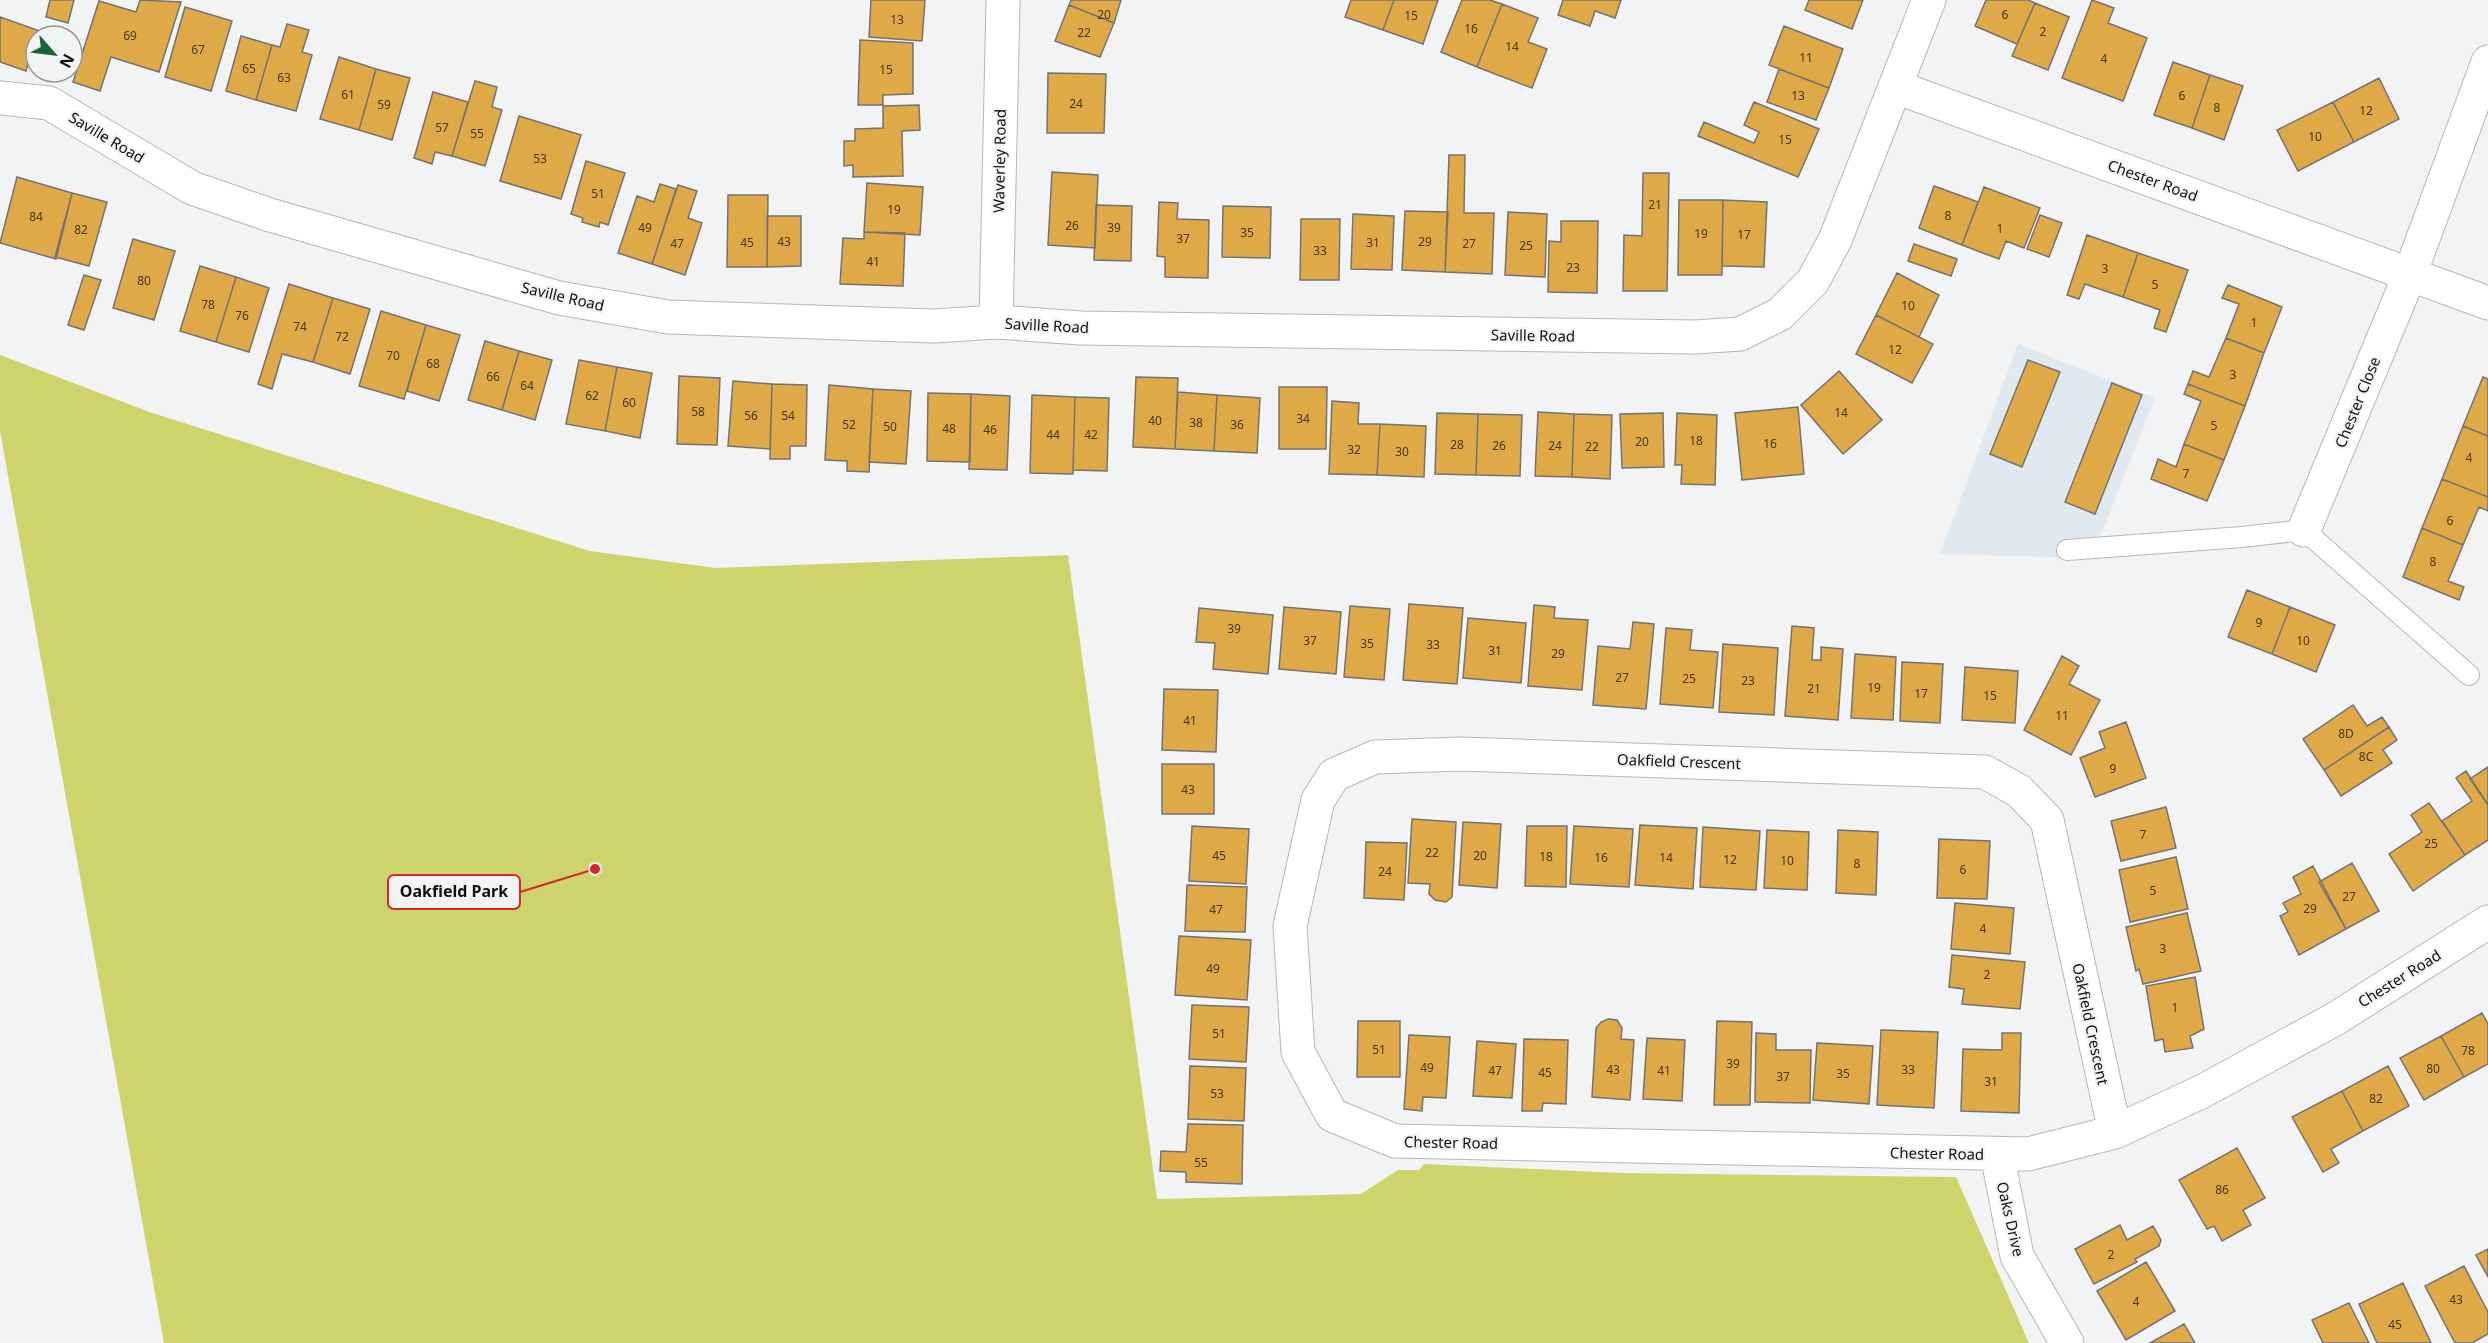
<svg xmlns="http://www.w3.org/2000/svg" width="2488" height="1343" font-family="'Noto Sans',sans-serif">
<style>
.built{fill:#e1e9f0}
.green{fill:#cfd36b}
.building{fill:#e0a948;stroke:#757371;stroke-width:1.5}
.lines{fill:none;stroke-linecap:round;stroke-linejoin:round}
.service-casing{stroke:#b5b7b9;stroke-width:22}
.minor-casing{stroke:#b5b7b9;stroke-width:35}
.service{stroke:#fff;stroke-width:20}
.minor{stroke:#fff;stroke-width:33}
.labels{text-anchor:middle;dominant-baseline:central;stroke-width:4.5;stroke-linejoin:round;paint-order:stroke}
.number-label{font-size:12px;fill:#43361f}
.street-label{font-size:15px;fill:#0f1011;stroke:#f1f3f5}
.leader{fill:none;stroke:#d62828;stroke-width:2}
.callout-dot{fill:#d62828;stroke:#f1f3f5;stroke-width:2}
.callout{fill:#f1f3f5;stroke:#d62828;stroke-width:2}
.callout-label{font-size:16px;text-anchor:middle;font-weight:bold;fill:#0f1011}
</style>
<rect width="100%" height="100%" fill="#f1f3f5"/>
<!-- built -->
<path class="built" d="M2018,344L2155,398L2092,558L1940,554Z"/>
<!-- green -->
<path class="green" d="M0,355L152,413L590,551L716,568L1068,555L1157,1199L1361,1194L1398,1170H1419L1424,1164L1619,1173L1956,1177L2029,1343H164L0,431Z"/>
<!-- building -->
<path class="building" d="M50,0H74L68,23L46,17Z
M140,0L181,2L159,72L111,57L100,91L73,82L99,1L136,12Z
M871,0H925L922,41L869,37Z
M1071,0H1121L1114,23L1069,5Z
M1351,0H1394L1383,30L1345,17Z
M1394,0H1438L1423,44L1383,30Z
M1462,0H1490L1502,4L1477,67L1441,52Z
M1563,0H1621L1615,18L1595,11L1590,26L1558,15Z
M1809,0H1863L1852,29L1805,10Z
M1986,0H2028L2035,3L2017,44L1975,26Z
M2092,0L2114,8L2108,23L2147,38L2123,101L2062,78Z
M2035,3L2069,17L2048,70L2012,56Z
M1502,4L1538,18L1528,42L1547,49L1532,88L1477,67Z
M1069,5L1114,23L1100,57L1055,41Z
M185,7L232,21L211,91L165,77Z
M0,17L40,31L36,36L26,71L0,62Z
M287,24L309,30L302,52L312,55L296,111L256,100L272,45L280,47Z
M1784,26L1843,49L1829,88L1769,65Z
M241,36L272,45L256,100L226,91Z
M860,40L913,43V94L883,95V105H858Z
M339,57L376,69L359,130L320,119Z
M2173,62L2210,75L2192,128L2154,115Z
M376,69L410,78L392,140L359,130Z
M1779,69L1829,88L1816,120L1767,102Z
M1048,73L1106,74L1104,133H1047Z
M2210,75L2243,86L2224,140L2192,128Z
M2379,78L2399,119L2354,142L2333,102Z
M475,81L497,87L492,107L502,110L485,166L452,156Z
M433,92L468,102L452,156L435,152L432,164L414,158Z
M1754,102L1819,129L1798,177L1698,136L1704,122L1754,143L1759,132L1744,125Z
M2333,102L2354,142L2298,171L2277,130Z
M919,105L920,130L902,131L903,176L853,177V165L844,166V141H855V129L883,128V106Z
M519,116L581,135L561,199L500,181Z
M1449,155H1465L1464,213H1494L1492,274L1445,272Z
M586,161L625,173L608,225L600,222L599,227L582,222L583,218L571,214Z
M1052,172L1098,175L1095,248L1048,245Z
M1643,173H1669L1667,291H1623L1624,235L1642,236Z
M17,177L72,193L56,259L0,243Z
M867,183L923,187L920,235L864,232Z
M660,184L676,189L652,264L618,253L637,196L654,202Z
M678,185L697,191L688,218L702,223L685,275L652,264Z
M1934,186L1978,202L1962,245L1919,228Z
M1984,187L2040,208L2024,248L2006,241L1999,259L1962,245Z
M72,193L107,202L89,266L55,257Z
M728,195H768L767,267H727Z
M1679,200H1723L1722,275H1678Z
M1723,200L1767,202L1764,267L1722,266Z
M1159,202L1178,203L1177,219L1209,220L1208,278L1165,277V257L1157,256Z
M1096,205L1132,206L1131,261L1094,260Z
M1223,206L1271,207L1270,258L1222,257Z
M1405,211L1448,212L1445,272L1402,270Z
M1508,212L1547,214L1545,277L1505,275Z
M1353,214L1394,216L1392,270L1351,269Z
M2040,215L2062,223L2049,257L2027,249Z
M767,216H801V266L767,267Z
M1301,219H1340L1339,280H1300Z
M1561,221H1598L1597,293L1548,292L1549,241L1561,242Z
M864,232L905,233L903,286L840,284L843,238L864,239Z
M2087,235L2138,253L2123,297L2085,284L2079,299L2067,295Z
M133,239L175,251L154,320L113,308Z
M1914,244L1957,259L1951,276L1908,261Z
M2138,253L2188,270L2166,332L2154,328L2160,310L2123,297Z
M200,266L236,277L216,342L180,331Z
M1897,273L1939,295L1919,337L1876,315Z
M84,275L101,280L84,330L68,325Z
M236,277L269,288L249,352L216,342Z
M289,284L333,298L313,362L282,354L272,389L258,384Z
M2228,285L2282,307L2264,353L2226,338L2239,304L2222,298Z
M333,298L370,309L350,374L313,362Z
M381,311L426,325L404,399L359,386Z
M1876,315L1933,344L1912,383L1856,354Z
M426,325L460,335L439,401L407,391Z
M2226,338L2264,353L2245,406L2188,384L2193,371L2209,377Z
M485,341L519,351L502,410L468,400Z
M519,351L552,360L535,420L502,410Z
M579,360L617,367L605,431L566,424Z
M2028,360L2060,372L2022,467L1990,454Z
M617,367L652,373L640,438L605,431Z
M1839,371L1882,420L1843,454L1801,405Z
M679,376L720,378L717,445L677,444Z
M1136,377L1178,378L1175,449L1133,447Z
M2483,377L2488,379V436L2463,426Z
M733,381L772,384L770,449L728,446Z
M2112,383L2142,395L2095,514L2065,502Z
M772,384L807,385L806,446H790V459H770Z
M2188,384L2245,406L2224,460L2184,444L2201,401L2184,394Z
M829,385L873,389L869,472L847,471V461L825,460Z
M1279,387H1327L1326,449H1279Z
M873,389L911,391L906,464L869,462Z
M1178,392L1217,395L1214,451L1175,449Z
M928,393L971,394L970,462L927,461Z
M971,394L1010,396L1007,470L969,469Z
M1032,395L1075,397L1073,474L1030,473Z
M1217,395L1260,398L1257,453L1214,451Z
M1075,397L1109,398L1107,471L1073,470Z
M1332,401L1359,403L1358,424H1380L1377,475L1329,474Z
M1798,407L1804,474L1742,480L1735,413Z
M1538,412L1574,414L1572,477L1535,476Z
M1437,413L1478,414L1476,475L1435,474Z
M1663,413L1664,467L1622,468L1620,414Z
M1677,413L1717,415L1715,485L1681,484L1682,465H1675Z
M1478,414L1522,415L1520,476L1476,475Z
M1574,414L1612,415L1610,479L1572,477Z
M1380,424L1426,426L1424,477L1377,475Z
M2463,426L2488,436V497L2442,479Z
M2184,444L2224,460L2207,501L2151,479L2158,459L2176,467Z
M2442,479L2488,497V511L2479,507L2463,545L2422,528Z
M2422,528L2463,545L2448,581L2464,587L2459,600L2403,577Z
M2247,590L2290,607L2272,654L2228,637Z
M1409,604L1463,608L1457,684L1403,680Z
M1534,605L1555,607L1554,618L1588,620L1582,690L1528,686Z
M1350,606L1390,609L1384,680L1344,677Z
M1284,607L1341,612L1336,674L1279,669Z
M2290,607L2335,625L2316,672L2272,654Z
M1199,608L1273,615L1268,674L1213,669L1215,643L1196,642Z
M1468,618L1526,623L1521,683L1463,678Z
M1633,622L1654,624L1646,709L1593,705L1598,646L1630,649Z
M1792,626L1814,628L1812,660H1821V647L1843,649L1838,720L1785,716Z
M1666,628L1692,630L1690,650L1718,652L1713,708L1660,704Z
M1723,644L1778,648L1774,715L1719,712Z
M1855,654L1896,657L1893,720L1851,718Z
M2062,656L2079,666L2069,684L2100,700L2071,755L2024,730Z
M1902,662L1943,664L1940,723L1900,721Z
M1965,667L2018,671L2015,723L1962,720Z
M1164,689L1218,690L1216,752L1162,750Z
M2353,705L2367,726L2382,717L2389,727L2324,770L2303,739Z
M2126,722L2146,778L2095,797L2080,758L2105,748L2099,732Z
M2389,727L2397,740L2383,750L2392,763L2341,796L2324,770Z
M1162,764H1214V814H1162Z
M2488,767V805L2470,779Z
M2466,771L2488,805V840L2465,855L2442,821L2472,801L2456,778Z
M2429,803L2465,855L2413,891L2389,854L2422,832L2411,815Z
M2166,807L2176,848L2121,861L2111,821Z
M1412,819L1456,822L1452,897L1446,902L1435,900L1429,894L1430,884L1408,883Z
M1463,822L1501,824L1497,888L1459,885Z
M1640,825L1697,828L1693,889L1635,885Z
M1192,826L1249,829L1246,884L1189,881Z
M1527,826H1567L1566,887L1525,886Z
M1574,826L1633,829L1629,887L1570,884Z
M1703,827L1760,831L1756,890L1700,887Z
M1767,830L1809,832L1807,890L1764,888Z
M1838,830L1878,832L1876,895L1836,893Z
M1939,839L1990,841L1987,899L1937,898Z
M1366,842L1407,843L1404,900L1364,898Z
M2176,857L2188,909L2130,922L2119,870Z
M2352,863L2379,911L2346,929L2319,882Z
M2313,866L2346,929L2299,955L2280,916L2288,912L2283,903L2301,894L2293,877Z
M1187,885L1247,887L1245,932L1185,931Z
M1955,903L2014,908L2010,954L1951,949Z
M2187,913L2201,971L2143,984L2139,969L2136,971L2126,927Z
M1179,936L1251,940L1247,1000L1175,995Z
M1952,955L2025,962L2020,1009L1962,1004L1964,989L1949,987Z
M2195,977L2204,1029L2190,1036L2193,1048L2165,1052L2163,1039L2155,1041L2146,986Z
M1192,1005L1249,1007L1246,1062L1189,1059Z
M2482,1013L2488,1024V1064L2464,1077L2441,1036Z
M1608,1019L1617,1020L1622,1028L1621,1039L1634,1040L1630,1100L1592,1097L1596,1028L1601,1022Z
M1358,1021H1400V1077H1357Z
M1717,1021L1752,1022L1750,1105H1714Z
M1881,1030L1938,1032L1934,1108L1877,1105Z
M1756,1033L1776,1034V1050H1811L1810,1103L1755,1102Z
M2002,1033H2021L2019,1113L1961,1111L1963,1049L2002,1050Z
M1409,1035L1450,1037L1446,1098L1423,1097L1422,1111L1404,1109Z
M2441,1036L2464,1077L2424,1100L2400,1058Z
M1647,1038L1685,1040L1682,1101L1643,1099Z
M1524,1039L1568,1040L1566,1104L1543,1103L1542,1111H1522Z
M1477,1041L1516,1044L1512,1098L1473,1096Z
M1817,1043L1873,1046L1869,1104L1813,1100Z
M1190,1066L1246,1068L1244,1121L1188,1119Z
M2388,1066L2409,1106L2363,1131L2342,1091Z
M2342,1091L2363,1131L2331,1149L2339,1163L2323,1172L2292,1117Z
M1188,1124L1243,1125L1242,1184L1186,1182V1172L1160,1171L1161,1151L1186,1152Z
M2237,1148L2265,1198L2243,1210L2251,1225L2222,1241L2214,1226L2207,1229L2179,1180Z
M2120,1225L2127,1240L2153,1226L2161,1240L2159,1246L2135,1259L2137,1262L2094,1284L2075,1249Z
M2488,1249V1277L2476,1255Z
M2146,1262L2175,1311L2126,1340L2097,1291Z
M2464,1266L2488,1312V1334L2472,1343H2455L2425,1286Z
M2403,1283L2431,1343H2377L2359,1304Z
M2349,1303L2369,1343H2323L2312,1320Z
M2184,1324L2195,1343H2150Z"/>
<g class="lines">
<!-- service casing -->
<g class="service-casing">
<path id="service" d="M2067,550L2242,537L2304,530L2469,675"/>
</g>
<!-- minor casing -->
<g class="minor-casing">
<path id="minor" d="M1896,87L2488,303
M0,98L49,103L192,188L270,215L559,298L668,317L934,326L996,322L1081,328L1695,337L1740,334L1780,314L1813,281L1835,240L1929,0
M996,322L1003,0
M2304,530L2410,274L2488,62
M2115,1132L2047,820L2019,791L1985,772L1461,754L1375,757L1334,775L1318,800L1290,926L1298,1052L1332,1115L1395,1141L2028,1154L2115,1132L2203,1091L2335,1019L2488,922
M1997,1154L2017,1256L2067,1343"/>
</g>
<!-- service -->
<use href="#service" class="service"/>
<!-- minor -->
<use href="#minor" class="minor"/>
</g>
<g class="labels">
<!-- number labels -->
<g class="number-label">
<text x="1104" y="14">20</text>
<text x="2005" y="14">6</text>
<text x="1411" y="15">15</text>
<text x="897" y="19">13</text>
<text x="1471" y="28">16</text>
<text x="2043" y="31">2</text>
<text x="1084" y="32">22</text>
<text x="130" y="35">69</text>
<text x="1512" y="46">14</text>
<text x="198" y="49">67</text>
<text x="1806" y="57">11</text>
<text x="2104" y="58">4</text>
<text x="249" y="68">65</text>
<text x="886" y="69">15</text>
<text x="284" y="77">63</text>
<text x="348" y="94">61</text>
<text x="1798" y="95">13</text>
<text x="2182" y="95">6</text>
<text x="1076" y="103">24</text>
<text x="384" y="104">59</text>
<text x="2217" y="107">8</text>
<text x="2366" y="110">12</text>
<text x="442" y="127">57</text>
<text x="477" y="133">55</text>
<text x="2315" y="136">10</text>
<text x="1785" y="139">15</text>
<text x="540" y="158">53</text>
<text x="598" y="193">51</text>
<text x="1655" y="204">21</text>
<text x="894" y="209">19</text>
<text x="1948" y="215">8</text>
<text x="36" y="216">84</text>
<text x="1072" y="225">26</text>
<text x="645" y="227">49</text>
<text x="1114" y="227">39</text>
<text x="2000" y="228">1</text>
<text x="81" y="229">82</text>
<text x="1247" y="232">35</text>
<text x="1701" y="233">19</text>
<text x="1744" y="234">17</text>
<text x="1183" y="238">37</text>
<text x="784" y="241">43</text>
<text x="1425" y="241">29</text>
<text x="747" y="242">45</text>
<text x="1373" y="242">31</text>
<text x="677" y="243">47</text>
<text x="1469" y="243">27</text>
<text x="1526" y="245">25</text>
<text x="1320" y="250">33</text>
<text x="873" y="261">41</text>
<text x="1573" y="267">23</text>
<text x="2105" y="268">3</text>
<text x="144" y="280">80</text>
<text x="2155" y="284">5</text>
<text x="208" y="304">78</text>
<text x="1908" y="305">10</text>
<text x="242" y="315">76</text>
<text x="2254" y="322">1</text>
<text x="300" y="326">74</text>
<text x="342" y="336">72</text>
<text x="1895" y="349">12</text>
<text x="393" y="355">70</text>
<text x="433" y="363">68</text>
<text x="2233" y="374">3</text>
<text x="493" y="376">66</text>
<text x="527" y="385">64</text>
<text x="592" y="395">62</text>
<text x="629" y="402">60</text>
<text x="698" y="411">58</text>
<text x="1841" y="412">14</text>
<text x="751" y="415">56</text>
<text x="788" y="415">54</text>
<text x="1303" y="418">34</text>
<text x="1155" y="420">40</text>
<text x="1196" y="422">38</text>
<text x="849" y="424">52</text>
<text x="1237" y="424">36</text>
<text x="2214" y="425">5</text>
<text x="890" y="426">50</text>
<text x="949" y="428">48</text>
<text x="990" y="429">46</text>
<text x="1053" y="434">44</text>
<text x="1091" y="434">42</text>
<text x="1696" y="440">18</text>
<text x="1642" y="441">20</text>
<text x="1770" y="443">16</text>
<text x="1457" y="444">28</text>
<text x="1499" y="445">26</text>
<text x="1555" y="445">24</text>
<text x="1592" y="446">22</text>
<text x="1354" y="449">32</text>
<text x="1402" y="451">30</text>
<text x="2469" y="457">4</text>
<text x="2186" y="473">7</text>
<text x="2450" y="520">6</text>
<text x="2433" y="561">8</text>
<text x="2259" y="622">9</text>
<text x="1234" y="628">39</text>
<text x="1310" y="640">37</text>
<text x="2303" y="640">10</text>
<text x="1367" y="643">35</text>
<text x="1433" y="644">33</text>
<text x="1495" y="650">31</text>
<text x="1558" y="653">29</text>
<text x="1622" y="677">27</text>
<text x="1689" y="678">25</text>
<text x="1748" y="680">23</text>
<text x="1874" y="687">19</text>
<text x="1814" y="688">21</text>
<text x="1921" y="693">17</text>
<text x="1990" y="695">15</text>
<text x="2062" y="715">11</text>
<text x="1190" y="720">41</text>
<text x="2346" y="733">8D</text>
<text x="2366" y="756">8C</text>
<text x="2113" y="768">9</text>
<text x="1188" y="789">43</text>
<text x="2143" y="834">7</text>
<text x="2431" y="843">25</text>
<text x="1432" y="852">22</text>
<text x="1219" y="855">45</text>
<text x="1480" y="855">20</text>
<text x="1546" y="856">18</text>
<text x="1601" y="857">16</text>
<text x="1666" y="857">14</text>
<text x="1730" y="859">12</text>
<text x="1787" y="860">10</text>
<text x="1857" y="863">8</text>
<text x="1963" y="869">6</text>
<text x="1385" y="871">24</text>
<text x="2153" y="890">5</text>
<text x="2349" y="896">27</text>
<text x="2310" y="908">29</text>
<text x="1216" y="909">47</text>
<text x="1983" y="928">4</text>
<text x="2163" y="948">3</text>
<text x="1213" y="968">49</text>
<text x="1987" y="974">2</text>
<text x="2175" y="1007">1</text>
<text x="1219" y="1033">51</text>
<text x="1379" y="1049">51</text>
<text x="2468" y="1050">78</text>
<text x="1733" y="1063">39</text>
<text x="1427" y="1067">49</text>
<text x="2433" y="1068">80</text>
<text x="1613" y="1069">43</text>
<text x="1908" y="1069">33</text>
<text x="1495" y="1070">47</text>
<text x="1664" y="1070">41</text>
<text x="1545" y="1072">45</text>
<text x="1843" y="1073">35</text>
<text x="1783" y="1076">37</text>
<text x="1991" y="1081">31</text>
<text x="1217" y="1093">53</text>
<text x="2376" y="1098">82</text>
<text x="1201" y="1162">55</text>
<text x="2222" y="1189">86</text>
<text x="2111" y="1254">2</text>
<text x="2456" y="1299">43</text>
<text x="2136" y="1301">4</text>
<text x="2395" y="1324">45</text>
</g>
<!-- street labels -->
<g class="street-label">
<text transform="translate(107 137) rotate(31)">Saville Road</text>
<text transform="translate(999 161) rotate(-89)">Waverley Road</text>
<text transform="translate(2153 180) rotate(20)">Chester Road</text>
<text transform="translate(563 296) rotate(13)">Saville Road</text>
<text transform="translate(1047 325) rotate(3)">Saville Road</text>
<text transform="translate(1533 335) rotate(1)">Saville Road</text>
<text transform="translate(2357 402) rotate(-68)">Chester Close</text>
<text transform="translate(1679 761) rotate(2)">Oakfield Crescent</text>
<text transform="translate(2399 978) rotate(-32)">Chester Road</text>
<text transform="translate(2091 1024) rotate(78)">Oakfield Crescent</text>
<text transform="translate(1451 1142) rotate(1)">Chester Road</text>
<text transform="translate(1937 1153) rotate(1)">Chester Road</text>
<text transform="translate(2011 1219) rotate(77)">Oaks Drive</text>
</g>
</g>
<!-- callouts -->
<path class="leader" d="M595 869L520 892"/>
<circle class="callout-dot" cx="595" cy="869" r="6"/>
<rect class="callout" x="388" y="875" width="132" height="34" rx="6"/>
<g class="callout-label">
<text x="454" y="897">Oakfield Park</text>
</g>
<!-- north arrow -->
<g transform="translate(54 54) rotate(118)"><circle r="28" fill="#f1f3f5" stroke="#97989a" stroke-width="1.5"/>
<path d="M0-4.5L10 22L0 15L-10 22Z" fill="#176635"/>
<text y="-9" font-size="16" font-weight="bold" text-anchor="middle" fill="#0f1011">N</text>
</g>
</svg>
